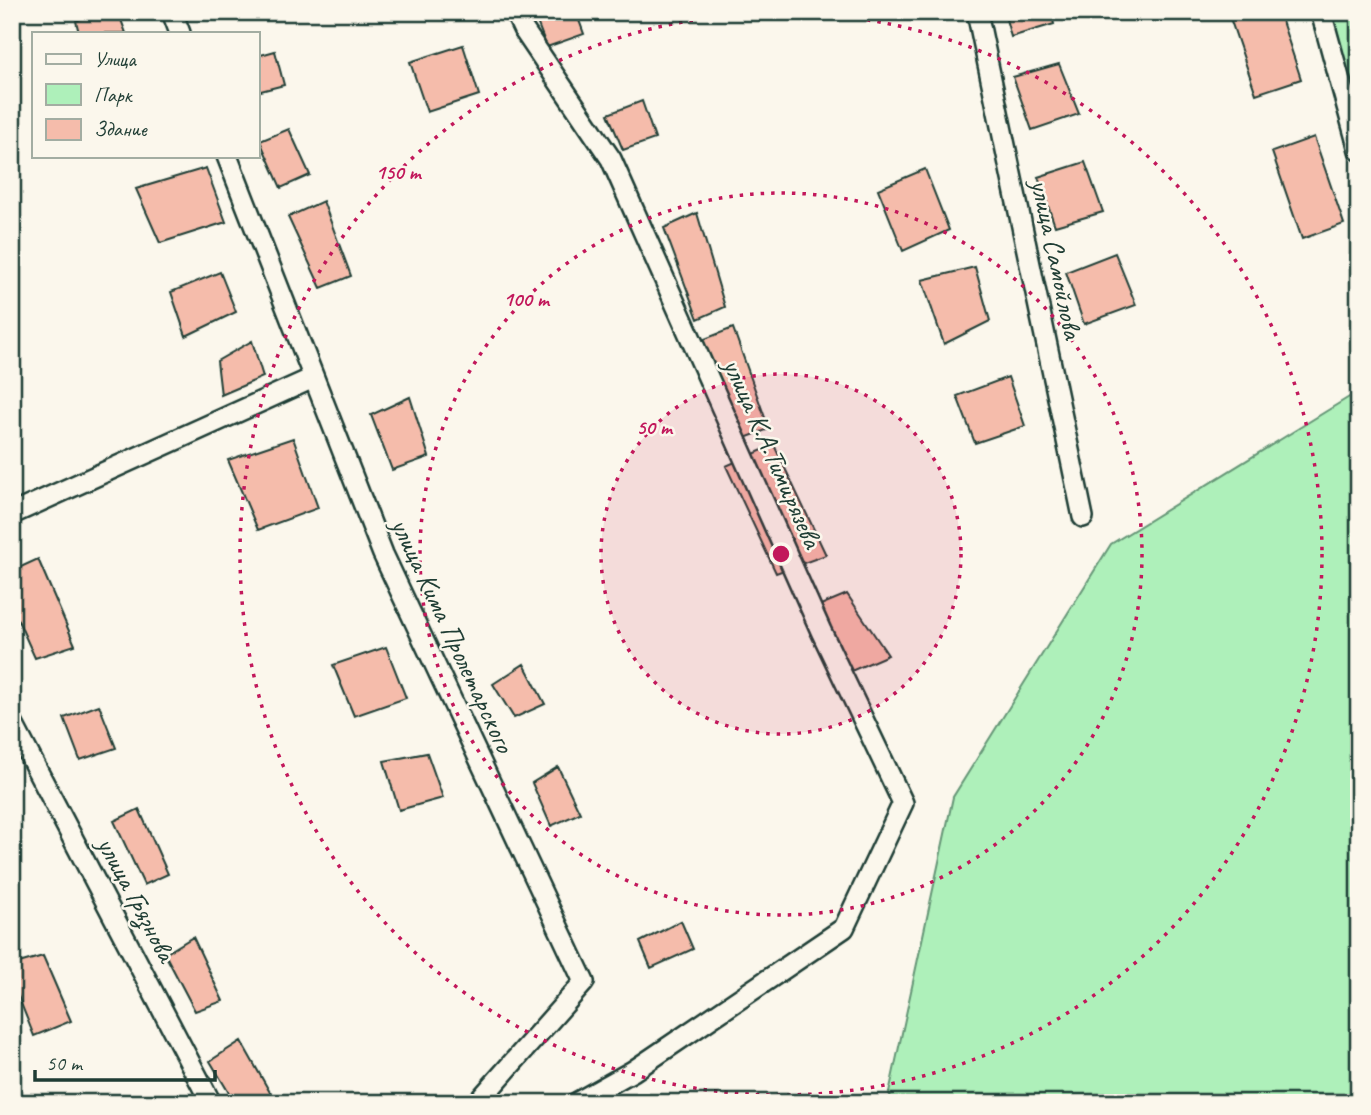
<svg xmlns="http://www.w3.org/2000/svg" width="1371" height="1115" font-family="Caveat,sans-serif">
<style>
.green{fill:#aef0ba;stroke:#669677;stroke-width:2}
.building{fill:#f5bcab;stroke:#1f3d34;stroke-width:2}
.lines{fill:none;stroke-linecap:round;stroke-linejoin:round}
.street-casing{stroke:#1f3d34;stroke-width:24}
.street{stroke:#fbf7ec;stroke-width:19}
.ring{fill:none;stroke:#c2185b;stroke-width:3.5;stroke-dasharray:3.5 7}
.labels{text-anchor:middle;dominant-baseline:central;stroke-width:5;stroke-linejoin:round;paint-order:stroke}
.street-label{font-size:28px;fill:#1f3d34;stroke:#fbf7ec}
.centre{fill:#c2185b;stroke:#fbf7ec;stroke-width:3.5}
.ring-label{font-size:21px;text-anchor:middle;font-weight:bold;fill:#c2185b;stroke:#fbf7ec;stroke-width:5;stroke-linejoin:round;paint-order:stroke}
</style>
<rect width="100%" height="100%" fill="#fbf7ec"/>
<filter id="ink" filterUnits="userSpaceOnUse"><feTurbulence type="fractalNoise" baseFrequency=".0143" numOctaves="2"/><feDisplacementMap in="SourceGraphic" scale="14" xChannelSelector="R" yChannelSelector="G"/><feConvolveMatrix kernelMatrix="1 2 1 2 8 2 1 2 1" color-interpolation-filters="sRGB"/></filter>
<g filter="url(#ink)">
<!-- green -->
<path class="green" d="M1327,12H1359V129Z
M1359,391V1103H894L889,1093L953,797L1111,544Z"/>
<!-- building -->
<path class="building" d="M96,12H118L126,33H79L76,21Z
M533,12H576L584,34L547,47Z
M1004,12H1051L1054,24L1011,37Z
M1228,12H1279L1301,79L1256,94Z
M463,45L479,95L427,112L410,62Z
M275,51L284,85L257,92V56Z
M1059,64L1079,114L1032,130L1013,77Z
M642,101L655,139L623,150L608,114Z
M289,129L310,175L281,188L260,141Z
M1314,137L1344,224L1302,239L1272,152Z
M1085,162L1103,212L1055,226L1038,177Z
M206,168L226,222L160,243L136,189Z
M925,169L949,230L903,251L878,189Z
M323,201L351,276L321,288L288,217Z
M697,213L725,307L698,319L664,228Z
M1115,253L1136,305L1084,324L1066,272Z
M975,267L990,321L944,344L922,280Z
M220,272L236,312L186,336L171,292Z
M733,328L769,429L745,438L702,340Z
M252,341L263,377L221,395L217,361Z
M1008,377L1025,426L975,443L957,396Z
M410,397L429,457L392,470L371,415Z
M293,438L318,508L258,530L228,460Z
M774,445L826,555L776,573L726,466Z
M38,559L75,645L35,658L12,607V571Z
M847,594L888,655L842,675L811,609Z
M386,647L406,698L354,716L333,665Z
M524,664L545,704L514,718L493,684Z
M99,705L116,748L80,760L64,718Z
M427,753L443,798L399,810L384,761Z
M558,767L580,813L551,826L532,783Z
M139,809L168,874L144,885L114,821Z
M681,921L693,949L651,968L640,942Z
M193,937L223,1001L195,1011L165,954Z
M43,956L71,1021L34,1036L12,981V965Z
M241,1041L276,1103H235L210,1061Z"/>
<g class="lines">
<!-- street casing -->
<g class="street-casing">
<path id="street" d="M172,12L180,33
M515,12L523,29L611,159L821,631L903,803L844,928L633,1071L576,1103
M977,12L1083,517
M1321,12L1359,150
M227,156L383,554L584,982L477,1103
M12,514L313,378
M12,722L211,1103"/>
</g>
<!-- street -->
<use href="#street" class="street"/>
</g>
</g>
<!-- distance rings -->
<circle cx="781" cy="554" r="180" fill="#c2185b" fill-opacity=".12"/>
<g class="ring">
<circle cx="781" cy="554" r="180"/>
<circle cx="781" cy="554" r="361"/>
<circle cx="781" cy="554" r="541"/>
</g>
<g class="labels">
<!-- street labels -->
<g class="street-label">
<text transform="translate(1057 259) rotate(78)">улица Самойлова</text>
<text transform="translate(773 453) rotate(66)">улица К.А.Тимирязева</text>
<text transform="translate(453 635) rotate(65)">улица Кима Пролетарского</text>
<text transform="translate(137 899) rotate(62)">улица Грязнова</text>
</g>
</g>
<circle cx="781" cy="554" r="10" class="centre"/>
<g class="ring-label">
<text x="398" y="179">150 m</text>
<text x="526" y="306">100 m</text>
<text x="654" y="434">50 m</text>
</g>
<!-- margin -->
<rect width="1371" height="1115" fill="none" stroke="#fbf7ec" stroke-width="42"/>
<rect x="21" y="21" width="1329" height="1073" fill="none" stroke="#1f3d34" stroke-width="2.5" filter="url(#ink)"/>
<!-- legend -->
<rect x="32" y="32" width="228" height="126" fill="#fbf7ec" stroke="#a3ada2" stroke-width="2"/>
<rect x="46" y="54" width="35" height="10" fill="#fbf7ec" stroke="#a3ada2" stroke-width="2"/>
<text x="94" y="66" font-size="21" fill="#1f3d34">Улица</text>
<rect x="46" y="84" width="35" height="21" fill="#aef0ba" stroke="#a3ada2" stroke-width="2"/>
<text x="94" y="102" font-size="21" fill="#1f3d34">Парк</text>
<rect x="46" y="119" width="35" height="21" fill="#f5bcab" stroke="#a3ada2" stroke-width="2"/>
<text x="94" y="136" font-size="21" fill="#1f3d34">Здание</text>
<!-- scale -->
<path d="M35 1070v10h180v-10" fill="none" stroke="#1f3d34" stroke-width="3.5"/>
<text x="46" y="1070" font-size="21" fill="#1f3d34" stroke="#fbf7ec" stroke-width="5" paint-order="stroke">50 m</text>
</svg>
